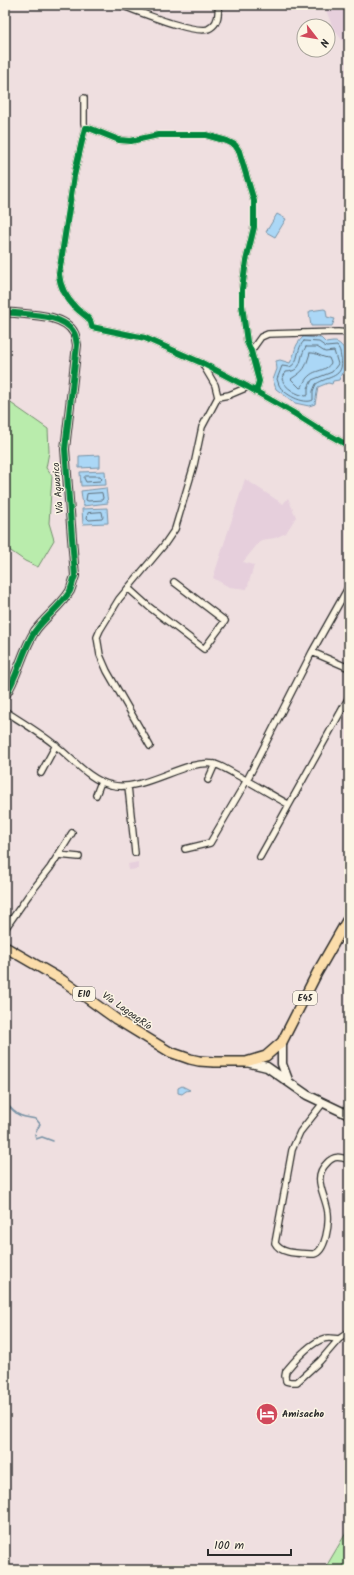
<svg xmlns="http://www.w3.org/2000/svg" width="354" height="1575" font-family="Kalam,sans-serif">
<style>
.built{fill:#e6cfdc}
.green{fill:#b9ecac;stroke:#728c6c}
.water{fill:#abd7f6;stroke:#7892a5}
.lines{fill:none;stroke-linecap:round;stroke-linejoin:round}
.shore{stroke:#5e707c;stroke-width:1}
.stream{stroke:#7892a5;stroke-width:1.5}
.minor-casing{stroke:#2b2b2b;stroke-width:8}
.tertiary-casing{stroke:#2b2b2b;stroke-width:10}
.secondary-casing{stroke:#2b2b2b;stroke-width:11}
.trunk-casing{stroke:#2b2b2b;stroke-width:12}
.minor{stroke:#fcf5e5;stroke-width:5.5}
.tertiary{stroke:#fcf5e5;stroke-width:7}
.secondary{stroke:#fcf5e5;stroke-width:8}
.trunk{stroke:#fbddab;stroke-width:9}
.cycleway-casing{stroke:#fcf5e5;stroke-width:8}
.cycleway{stroke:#00873e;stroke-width:6}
.labels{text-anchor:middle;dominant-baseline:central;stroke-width:3;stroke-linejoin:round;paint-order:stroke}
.shield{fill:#fcf5e5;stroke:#6a6863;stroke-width:1}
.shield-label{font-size:9px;font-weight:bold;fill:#2b2b2b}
.street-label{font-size:10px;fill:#2b2b2b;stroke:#fcf5e5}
.poi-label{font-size:10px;font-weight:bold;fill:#2b2b2b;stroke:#fcf5e5;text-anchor:start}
</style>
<rect width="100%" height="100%" fill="#efdfe0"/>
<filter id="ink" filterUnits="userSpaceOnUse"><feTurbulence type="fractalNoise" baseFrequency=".025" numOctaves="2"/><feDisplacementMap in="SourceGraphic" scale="8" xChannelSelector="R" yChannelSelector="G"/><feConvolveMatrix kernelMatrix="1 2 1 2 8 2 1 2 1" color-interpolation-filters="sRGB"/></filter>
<g filter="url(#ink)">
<!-- built -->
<path class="built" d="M324,5H349V49L333,28Z
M245,479L283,504L288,498L296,517L286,533L275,538L261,540L243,562L254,565L247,589L229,587L213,578Z
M138,862V869L129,870L128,864Z"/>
<!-- green -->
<path class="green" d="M5,399L48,429L49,452L46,468L52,476L49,523L54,540L38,567L25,561L5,547Z
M349,1528V1570H324Z"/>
<!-- water -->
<path class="water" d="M277,214L286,219L275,237L266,232Z
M324,309L326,310L327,317L335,319L332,326H311L309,313L310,311Z
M303,337L321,338L326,343C338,341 338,341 346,351L345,354L347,364L344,373H342L339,380L333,381L332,384L328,383L318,387L315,404L309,406L295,403L276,389L273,380L277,369L276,361L280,360L290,363C297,351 292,348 303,337Z
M100,455V467L79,468V456Z
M105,471L106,485L81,486L80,472Z
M106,488L108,503L83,506L81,491Z
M107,508L108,523L83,524L82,509Z
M182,1086L190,1090L186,1091L182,1094L178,1093V1088Z"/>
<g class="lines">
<!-- shore -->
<path class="shore" d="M304,341L319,342L326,347L337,346C341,351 340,353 341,358C345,378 328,376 316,384L313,391V400C304,405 283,394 279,385C278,383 278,381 277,379L282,366L290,367C300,362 296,348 304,341Z
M306,347H317L325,352L334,351L338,364L332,372L312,380L308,388V395L306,396C297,395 285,388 282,379L286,372C305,371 298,357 306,347Z
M310,353C316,352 322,358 329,358L331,363C323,375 310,366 302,387L300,388L291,379C305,370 305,369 310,353Z
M86,476H100L102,479L100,481L86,482L84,478Z
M102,493L103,498L102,500L88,501L86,500L87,494Z
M102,512L103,517L102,519L89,520L87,518L88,513Z"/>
<!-- stream -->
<path class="stream" d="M5,1104C10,1106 11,1109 15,1112C20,1118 30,1117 36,1119L40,1124L35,1134L36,1139L42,1137L53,1141"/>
<!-- minor casing -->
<g class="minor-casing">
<path id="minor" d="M120,5C138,11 192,34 208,29C218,25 219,14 218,5
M84,98V123L85,128
M251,351L261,337L268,334L338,332L349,333
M202,363L215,385L218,397
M256,392L259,381L251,351L247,342L242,305V289L246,261L254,227V201L239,151L235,145L227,141L206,135H158L131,141L119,140L89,128H85L74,176L59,274C60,288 66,298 76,308C83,315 91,317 92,327L145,338L202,363L248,387L292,412L324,432L349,446
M128,588L148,606L204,649L225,621L174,582
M312,652L349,586
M5,711C22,722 39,732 55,745C72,758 89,780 111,785C142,793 184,759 214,764C220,765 227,770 233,773C252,783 270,794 288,804
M150,746L107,671L100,655L97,637L100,630L119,599L164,545L175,529L194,465L202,427L218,397L229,395L248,387
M41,773L56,745
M208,780L215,764
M128,786L135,853
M96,795L101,782
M185,849L210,843L247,780L312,652L349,668
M58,855L79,857
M260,857L349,697
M5,929L28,896L50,868L72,833
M323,1103L300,1132L292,1150L275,1243C281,1255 302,1253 314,1254C326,1251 329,1224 328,1213C326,1195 311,1178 327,1163C334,1155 340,1157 349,1160
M339,1339C336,1339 332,1338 329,1338C314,1338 295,1360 286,1371L285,1376L286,1381L290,1382H297L320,1361L339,1339L349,1332"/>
</g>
<!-- tertiary casing -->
<g class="tertiary-casing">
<path id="tertiary" d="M5,312C25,315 64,313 74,333C76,336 76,341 77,345L65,449L75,576C73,581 72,586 70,591C61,606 45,617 35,631C22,651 18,676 5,696"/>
</g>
<!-- secondary casing -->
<g class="secondary-casing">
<path id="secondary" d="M282,1042V1064L288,1080
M246,1062L267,1067L307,1095L349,1115"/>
</g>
<!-- trunk casing -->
<g class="trunk-casing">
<path id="trunk" d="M5,947L62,980L116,1019L170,1052L190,1059L199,1061L214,1062H246L266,1056L282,1042L317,973L349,917"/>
</g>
<!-- minor -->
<use href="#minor" class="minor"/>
<!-- tertiary -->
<use href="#tertiary" class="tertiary"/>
<!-- secondary -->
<use href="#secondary" class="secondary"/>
<!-- trunk -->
<use href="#trunk" class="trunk"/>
<!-- cycleway casing -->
<g class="cycleway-casing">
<path id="cycleway" d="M5,312C25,315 64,313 74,333C76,336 76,341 77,345L65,449L75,576C73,581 72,586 70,591C61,606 45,617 35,631C22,651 18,676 5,696
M256,392L259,381L251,351L247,342L242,305V289L246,261L254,227V201L239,151L235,145L227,141L206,135H158L131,141L119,140L89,128H85L74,176L59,274C60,288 66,298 76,308C83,315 91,317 92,327L145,338L202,363L248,387L292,412L324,432L349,446"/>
</g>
<!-- cycleway -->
<use href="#cycleway" class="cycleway"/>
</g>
</g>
<!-- icons -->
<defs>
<g id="hotel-disc" transform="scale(1.15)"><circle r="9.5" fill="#d1495b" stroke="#fcf5e5"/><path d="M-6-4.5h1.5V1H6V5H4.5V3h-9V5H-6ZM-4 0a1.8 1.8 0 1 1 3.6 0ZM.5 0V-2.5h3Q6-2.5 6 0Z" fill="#fff"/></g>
</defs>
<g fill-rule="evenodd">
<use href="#hotel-disc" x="267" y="1414"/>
</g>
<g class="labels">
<!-- shield labels -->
<g class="shield">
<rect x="73" y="987" width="22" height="14" rx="3"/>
<rect x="293" y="991" width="24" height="14" rx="3"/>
</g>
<g class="shield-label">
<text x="84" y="994">E10</text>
<text x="305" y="998">E45</text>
</g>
<!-- street labels -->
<g class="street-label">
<text transform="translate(58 488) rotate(-95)">Vía Aguarico</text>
<text transform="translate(127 1011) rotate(35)">Vía LagoagRío</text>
</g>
<!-- poi labels -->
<g class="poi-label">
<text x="282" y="1414">Amisacho</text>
</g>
</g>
<!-- margin -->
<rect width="354" height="1575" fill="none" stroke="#fcf5e5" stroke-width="20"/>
<rect x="10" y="10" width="334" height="1555" fill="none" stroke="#2b2b2b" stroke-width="1.5" filter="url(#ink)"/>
<!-- north arrow -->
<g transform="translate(316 38) rotate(121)"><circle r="19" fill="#fcf5e5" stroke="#a8a49b"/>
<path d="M0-3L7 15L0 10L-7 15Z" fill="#d1495b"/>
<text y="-6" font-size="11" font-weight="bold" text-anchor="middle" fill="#2b2b2b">N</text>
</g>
<!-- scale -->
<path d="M208 1549v6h83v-6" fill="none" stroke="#2b2b2b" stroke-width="2"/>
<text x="214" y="1549" font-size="12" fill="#2b2b2b" stroke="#fcf5e5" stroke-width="3" paint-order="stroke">100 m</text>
</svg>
